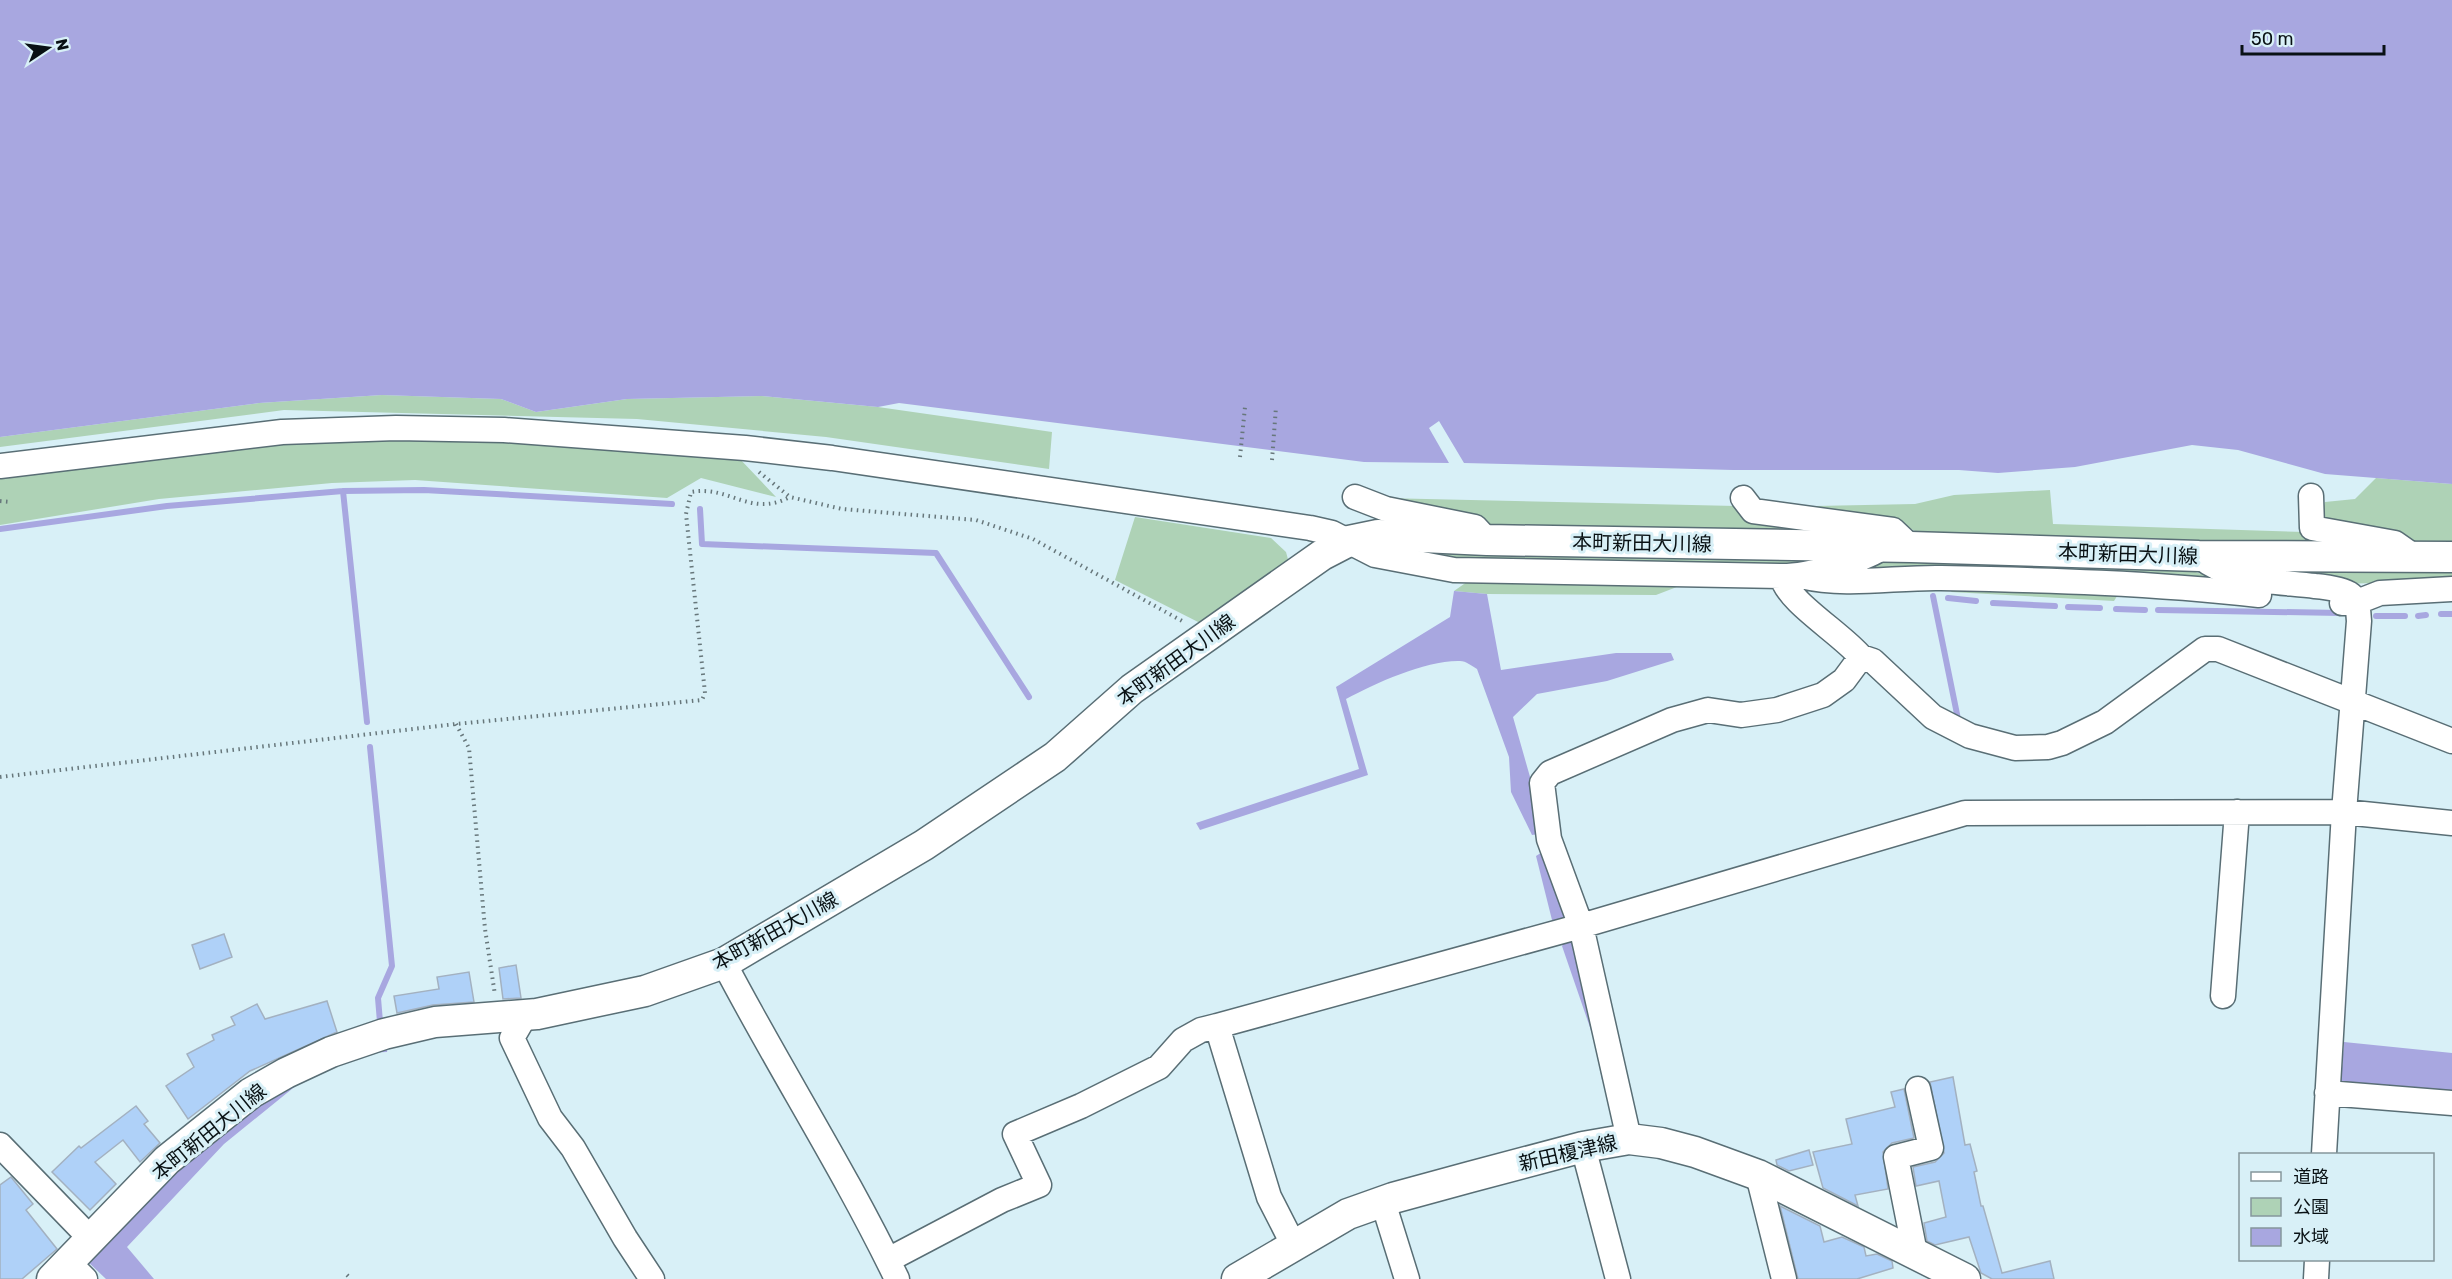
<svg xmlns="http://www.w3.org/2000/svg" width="2452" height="1279" font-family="Rubik,'Noto Sans JP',sans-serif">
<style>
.green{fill:#aed2b6}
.water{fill:#a8a7e0}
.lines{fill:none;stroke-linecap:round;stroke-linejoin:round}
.stream{stroke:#a8a7e0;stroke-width:6}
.building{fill:#afd1f8;stroke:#a3b1c0;stroke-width:1.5}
.minor-casing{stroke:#596e75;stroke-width:27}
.major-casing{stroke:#596e75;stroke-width:33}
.path{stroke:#67777b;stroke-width:4;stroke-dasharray:1.5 4.5;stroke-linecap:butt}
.minor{stroke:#fff;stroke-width:24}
.major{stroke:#fff;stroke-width:30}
.labels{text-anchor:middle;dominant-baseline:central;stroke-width:6;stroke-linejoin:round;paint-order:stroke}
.street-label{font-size:20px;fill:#091114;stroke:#d8f0f7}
</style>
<rect width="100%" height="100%" fill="#d8f0f7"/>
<!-- green -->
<path class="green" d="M382,395L501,399L536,412L627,399L762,396L878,407L1052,432L1049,469L826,437L637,419L284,410L0,447V437L259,403Z
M416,436L739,458L776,497L701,478L667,498L415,480L332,483L159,499L0,525V474L283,443Z
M2376,478L2452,484V549L2319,526L2325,502L2355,499Z
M2050,490L2053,524L2305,532L2369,550L1929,539L1897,521L1762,507L1915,504L1954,495Z
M1382,498L1736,506L1872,534L1507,528Z
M1135,517L1271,538L1286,552L1289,563L1206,626L1115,580Z
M1378,546L1853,555L1801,568L1449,560Z
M1901,556L2185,569L2219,579L1826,572Z
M2244,569H2452V581L2338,584Z
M1474,577L1695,580L1656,595L1487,594L1454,591Z
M1955,585L2119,593L2114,601L1951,592Z"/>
<!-- water -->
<path class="water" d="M0,0H2452V484L2325,474L2238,450L2192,445L2075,467L1998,473L1959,470H1733L1464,463L1439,421L1429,428L1449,463L1364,462L899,403L878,407L762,396L627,399L536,412L501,399L382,395L259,403L0,437Z
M1454,591L1487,594L1501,670L1616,653H1671L1674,660L1607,681L1537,694L1513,717L1538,805L1539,834L1532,835L1511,792L1509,757L1477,669C1472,666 1466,661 1460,661C1426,660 1376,683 1346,699L1368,775L1200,830L1196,823L1359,769L1336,687L1450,617Z
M1547,849L1572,921L1553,924L1536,856Z
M1567,938L1580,941L1616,1077L1602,1080L1595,1042L1562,946Z
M2344,1042L2452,1053V1102L2340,1093Z
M388,1045L387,1052L363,1053L303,1080L224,1144L127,1247L154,1279H106L84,1258L163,1177L307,1068Z"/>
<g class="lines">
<!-- stream -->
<path class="stream" d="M343,491L367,722
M700,509L702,544L936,553L1029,697
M0,529L167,506L343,491L424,490L672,504
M1933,596L1958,719
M1948,598L1976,601
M1993,603L2055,606
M2068,607L2100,608
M2116,609L2145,610
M2158,610L2341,613
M2441,614H2452
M2376,616H2405
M2418,616L2426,615
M370,747L392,966L378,998L380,1022"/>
</g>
<!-- building -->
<path class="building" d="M224,934L232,957L200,969L192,945Z
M516,965L521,998L503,999L499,968Z
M469,972L474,1002L433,1005L397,1013L394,996L439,989L437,977Z
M327,1001L337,1032L250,1071L188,1119L166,1086L194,1067L187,1054L214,1040L212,1035L235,1025L231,1017L257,1004L265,1019Z
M1953,1077L1965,1145L1970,1144L1977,1171L1974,1172L1981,1206H1983L2002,1273L2050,1261L2054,1279H1992L1981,1273L1969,1237L1935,1245L1927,1241L1924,1223L1946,1217L1939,1181L1916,1186L1913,1167L1935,1162L1944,1153L1930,1082Z
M1904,1089L1914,1138L1892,1143L1883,1152L1888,1189L1855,1195L1858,1206L1823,1188L1813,1152L1852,1144L1846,1119L1895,1107L1891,1092Z
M136,1106L148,1121L144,1124L160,1143L140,1162L123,1140L95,1162L116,1184L90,1210L52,1172L79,1146L81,1148Z
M1809,1150L1813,1165L1789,1171L1777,1165L1776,1160Z
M11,1177L33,1204L26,1210L57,1249L22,1279H0V1185Z
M1780,1206L1820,1226L1824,1242L1842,1237L1864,1247L1866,1256L1877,1254L1892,1261L1893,1268L1857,1279H1798Z"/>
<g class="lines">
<!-- minor casing -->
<g class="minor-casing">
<path id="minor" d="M0,466L282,432L396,428L504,430L745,448L832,458L1310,528L1332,533L1375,555L1454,570L1782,576
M2311,496L2312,528L2395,543L2415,557
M1355,497L1386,509L1475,527L1487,540
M1743,498L1753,511L1893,530L1911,547
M2199,556C2232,583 2275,581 2315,586C2326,587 2343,589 2351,595C2359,601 2358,612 2359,621L2344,812L2324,1154
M1801,576C1848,587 1894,577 1941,578C2047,580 2154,583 2259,595
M2342,603L2357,602L2380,593L2452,589
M1861,657C1841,633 1786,601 1782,576C1808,576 1860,562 1882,548
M724,963C780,1070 845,1171 897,1279
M2223,996L2237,812
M526,1014L512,1038L550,1118L573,1148L625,1238L652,1279
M2327,1093L2452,1103
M1629,1139L1581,926L1549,839L1542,783L1550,773L1672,720L1708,710L1741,715L1777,710L1823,695L1844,680L1861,657L1873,661L1933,717L1970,736L2015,748L2048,747L2062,743L2105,722L2205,649H2218L2452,741
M0,1145L90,1238
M1583,1147L1618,1279
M1758,1175L1784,1279
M1383,1202L1407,1279
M1293,1244L1269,1197L1217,1026L1581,926L1965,813L2344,812L2452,823
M1915,1253L1896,1157L1931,1148L1918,1089
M888,1260L1002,1200L1039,1185L1015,1134L1081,1106L1159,1067L1183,1040L1201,1030L1217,1026
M68,1262L85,1279
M2316,1279L2317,1260"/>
</g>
<!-- major casing -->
<g class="major-casing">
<path id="major" d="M52,1279L167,1160L251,1093L286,1073L331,1052L384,1034L435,1022L537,1014L645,991L724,963L924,845L1055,757L1132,689L1322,555L1349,541L1378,535L1487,540L1911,547L2199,556L2452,557
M1237,1279L1348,1214L1393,1198L1470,1177L1583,1147L1629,1139L1661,1143L1695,1152L1758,1175L1965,1279"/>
</g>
<!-- path -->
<path class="path" d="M1240,457L1245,407
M1272,460L1276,407
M759,472L790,497L842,509L976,520L1033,539L1184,622
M0,501L11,502
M456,724L469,748L485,929L495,995
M0,777L456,724L702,700L705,693L686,514L691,492C730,485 750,518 790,497
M347,1275L351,1279"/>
<!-- minor -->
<use href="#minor" class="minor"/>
<!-- major -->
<use href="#major" class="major"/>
</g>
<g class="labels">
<!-- street labels -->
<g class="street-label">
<text transform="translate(1642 543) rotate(1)">本町新田大川線</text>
<text transform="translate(2128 554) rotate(2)">本町新田大川線</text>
<text transform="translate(1176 660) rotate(-36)">本町新田大川線</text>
<text transform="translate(775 931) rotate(-29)">本町新田大川線</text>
<text transform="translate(209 1132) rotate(-39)">本町新田大川線</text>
<text transform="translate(1568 1153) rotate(-13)">新田榎津線</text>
</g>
</g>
<!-- legend -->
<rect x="2239" y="1153" width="195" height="108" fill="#d8f0f7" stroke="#85979c" stroke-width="1.5"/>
<rect x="2251" y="1172" width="30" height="9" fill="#ffffff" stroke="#85979c" stroke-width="1.5"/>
<text x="2293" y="1183" font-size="18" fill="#091114">道路</text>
<rect x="2251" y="1198" width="30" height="18" fill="#aed2b6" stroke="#85979c" stroke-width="1.5"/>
<text x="2293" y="1213" font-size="18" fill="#091114">公園</text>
<rect x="2251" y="1228" width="30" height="18" fill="#a8a7e0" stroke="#85979c" stroke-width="1.5"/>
<text x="2293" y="1243" font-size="18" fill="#091114">水域</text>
<!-- north arrow -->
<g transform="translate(48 48) rotate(77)" stroke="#d8f0f7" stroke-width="4.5" paint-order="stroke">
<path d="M0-4.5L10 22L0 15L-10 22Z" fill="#091114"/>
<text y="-9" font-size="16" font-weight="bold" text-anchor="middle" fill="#091114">N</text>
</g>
<!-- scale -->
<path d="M2242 45v9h142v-9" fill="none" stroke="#091114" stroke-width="3"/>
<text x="2251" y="45" font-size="18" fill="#091114" stroke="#d8f0f7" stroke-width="4.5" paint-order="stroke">50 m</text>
</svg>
